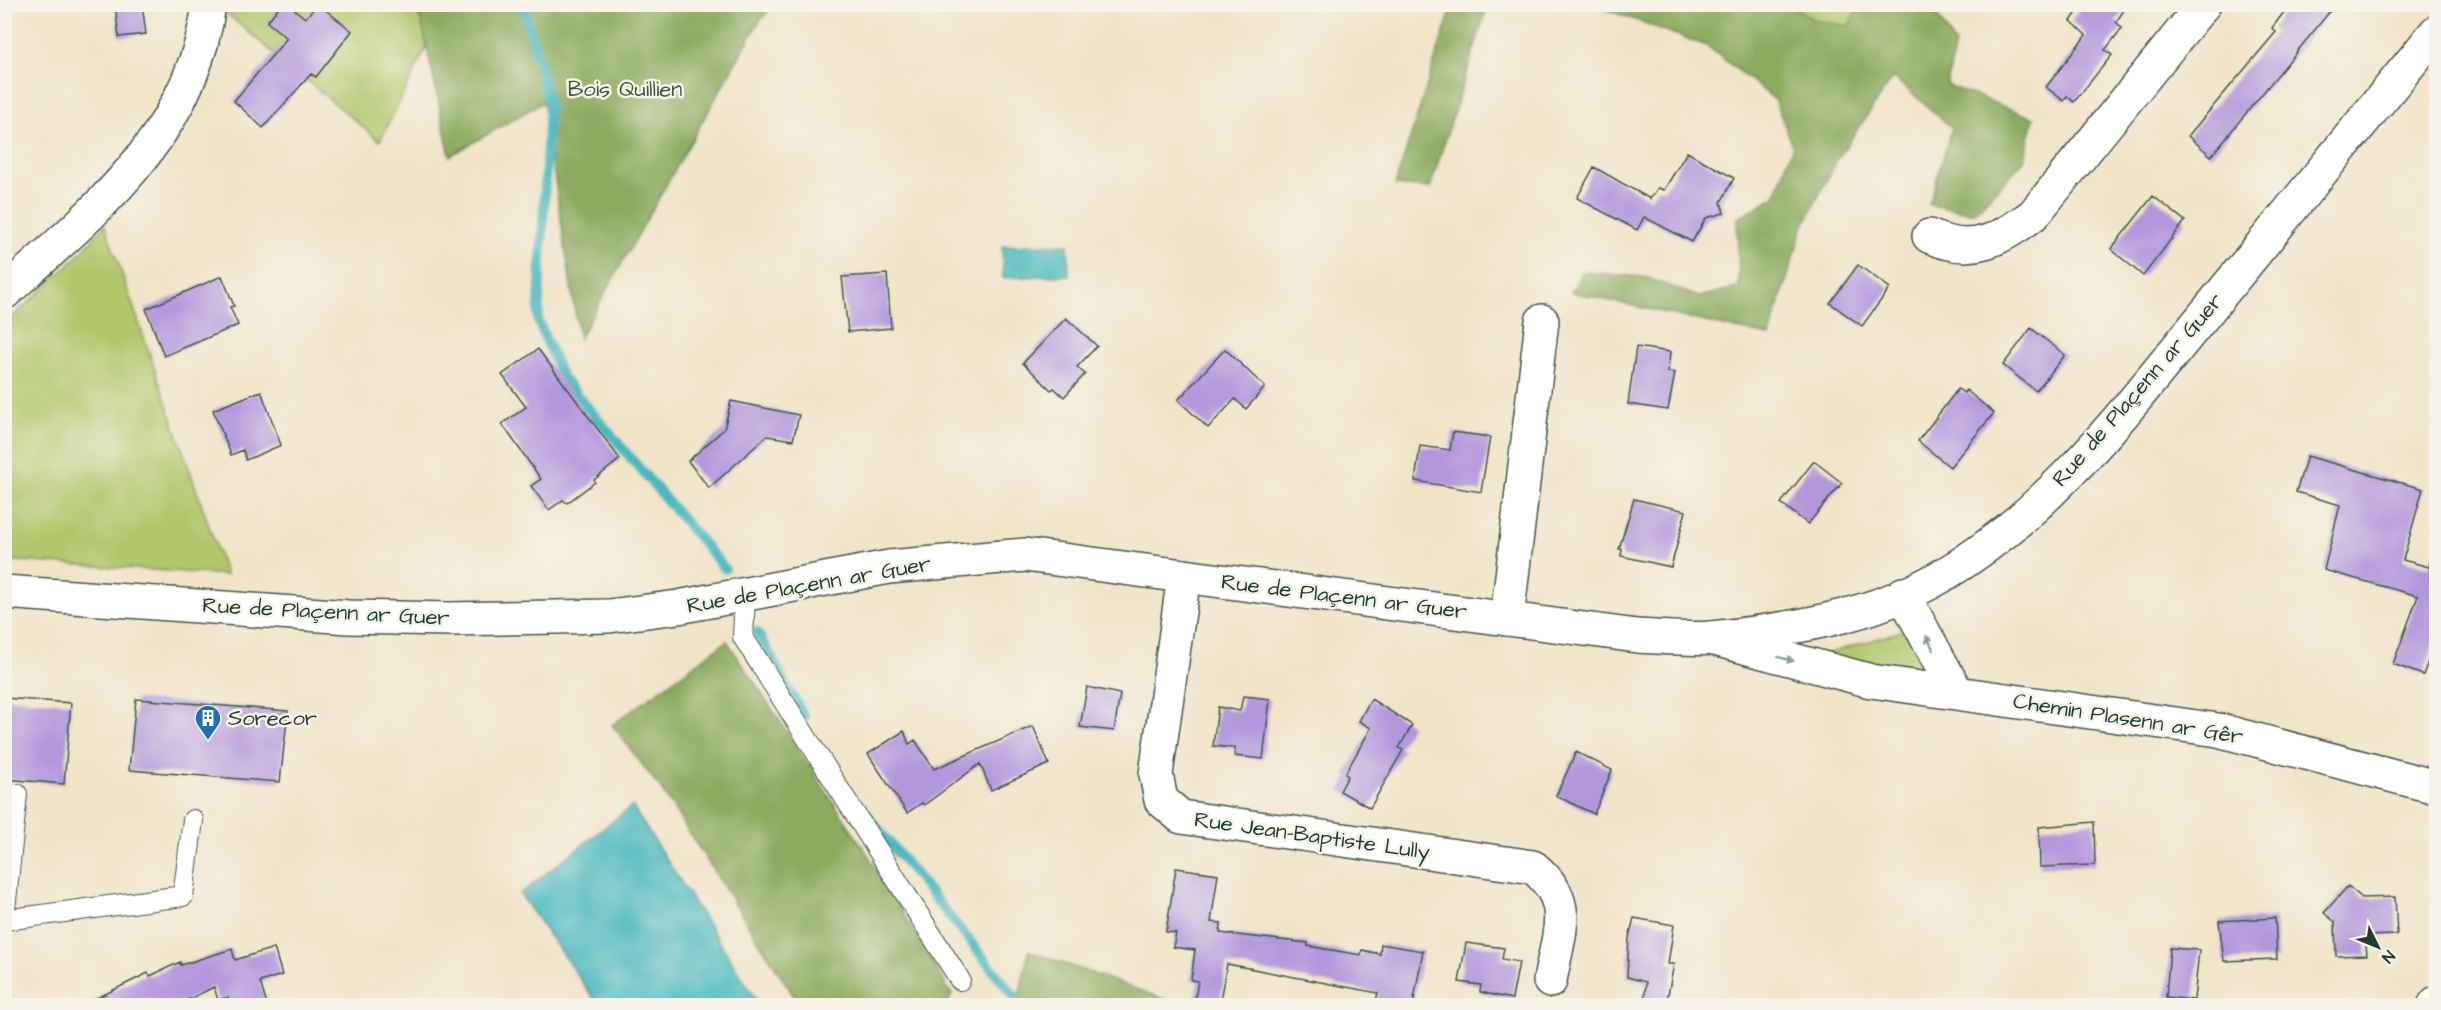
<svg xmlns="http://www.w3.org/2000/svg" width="2441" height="1010" font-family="'Architects Daughter',sans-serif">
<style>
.green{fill:#b1c66a;stroke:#68824f;stroke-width:1.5}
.forest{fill:#8cab5e;stroke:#567449;stroke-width:1.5}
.water{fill:#49b8bf;stroke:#347a7a;stroke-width:1.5}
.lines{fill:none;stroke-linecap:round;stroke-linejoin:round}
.stream{stroke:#49b8bf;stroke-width:10}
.building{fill:#b297dd}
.lane-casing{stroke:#3e564a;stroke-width:22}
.street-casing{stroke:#3e564a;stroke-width:36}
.secondary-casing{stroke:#3e564a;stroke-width:36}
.lane{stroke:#fff;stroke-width:20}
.street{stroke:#fff;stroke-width:33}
.secondary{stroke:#fff;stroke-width:33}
.oneway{fill:#8f9e9a}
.labels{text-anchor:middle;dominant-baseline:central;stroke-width:5;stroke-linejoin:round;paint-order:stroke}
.park-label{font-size:22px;fill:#3c583f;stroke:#f7f3e8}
.street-label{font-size:22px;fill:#1f3d34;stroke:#f7f3e8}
.poi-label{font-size:22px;fill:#1f3d34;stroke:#f7f3e8;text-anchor:start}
</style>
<rect width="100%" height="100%" fill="#f7f3e8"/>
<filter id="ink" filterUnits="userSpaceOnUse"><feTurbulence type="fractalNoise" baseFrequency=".0167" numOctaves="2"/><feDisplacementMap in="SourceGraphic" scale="12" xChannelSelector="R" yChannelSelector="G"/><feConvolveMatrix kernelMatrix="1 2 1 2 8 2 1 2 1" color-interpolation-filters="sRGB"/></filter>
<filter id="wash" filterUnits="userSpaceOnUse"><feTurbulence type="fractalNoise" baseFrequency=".008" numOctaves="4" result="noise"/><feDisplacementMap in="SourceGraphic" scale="24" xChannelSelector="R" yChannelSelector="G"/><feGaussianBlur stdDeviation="1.35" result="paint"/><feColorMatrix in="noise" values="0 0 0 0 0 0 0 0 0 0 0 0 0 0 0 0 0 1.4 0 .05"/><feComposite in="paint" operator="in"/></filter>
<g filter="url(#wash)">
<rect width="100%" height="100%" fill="#f1e4c8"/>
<!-- green -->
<path class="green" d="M222,4L412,5L431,38L380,141L222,10Z
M1765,5H1881L1854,59Z
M105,225L226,575L5,560V324L76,258Z
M1905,630L1934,678L1817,657Z"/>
<!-- forest -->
<path class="forest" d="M1453,4L1488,5L1430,188L1395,185Z
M418,5H774L760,20L579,339L543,102L450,156Z
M1594,5H1791L1814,20L1848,26L1860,5H1931L1955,44L1947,85L2034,118L2024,161L1974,213L1929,205L1952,128L1893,77L1837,160L1803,227L1769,336L1571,292L1583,272L1645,277L1699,297L1739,287L1737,219L1775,196L1793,146L1774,99L1707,46Z
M727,641L868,855L952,995L946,1005H796L797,1001L663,792L612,725Z
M1029,950V951L1181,1005H1017Z"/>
<!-- water -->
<path class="water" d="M1068,244L1069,275L1003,278L1002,246Z
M632,806L760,1005H598L520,894Z"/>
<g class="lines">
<!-- stream -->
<path class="stream" d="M523,4L549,104L538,321L562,377L725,569
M757,632L804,717
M862,809L1016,998L1018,1006"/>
</g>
<g id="blocks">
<!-- building -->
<path class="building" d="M115,4H142L146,34L119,37Z
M281,4H288L305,18L318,4L352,31L316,77L311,74L263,128L234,101L287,38L267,22Z
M2083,4H2128L2116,22L2122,28L2105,50L2112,55L2074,102L2067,96L2064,101L2046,87L2086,35L2071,21Z
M2290,4H2336L2211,156L2188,136L2276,32L2272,28Z
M1687,152L1734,178L1721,202L1724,213L1706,218L1692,242L1644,217L1637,230L1577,198L1594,167L1650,199L1658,188L1664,190Z
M2153,196L2185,221L2143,276L2111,249Z
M1858,265L1890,288L1862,326L1830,303Z
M887,274L891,328L848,332L842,277Z
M222,276L234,306L230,307L238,325L164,356L146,309Z
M1066,318L1097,346L1077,367L1085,374L1064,397L1054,388L1051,390L1023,363Z
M2031,328L2065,355L2036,391L2003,365Z
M1636,347L1670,352L1668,372L1675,373L1668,410L1628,404Z
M538,349L620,459L594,480L595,482L567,503L563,500L549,510L531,486L541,479L502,424L526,407L502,375Z
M1225,349L1265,387L1246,409L1235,399L1208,428L1178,400Z
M1958,389L1964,393L1966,390L1994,413L1950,467L1918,441Z
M261,391L281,445L246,460L243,450L231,455L213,410Z
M731,401L799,415L793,440L767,436L709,488L688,461L724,429Z
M1453,432L1490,437L1481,492L1415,481L1420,446L1450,450Z
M2307,456L2423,489L2403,560L2429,567L2434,554L2436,555V640L2423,675L2393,664L2418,596L2324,570L2340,505L2296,492Z
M1814,461L1842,483L1808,524L1781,503Z
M1634,499L1686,511L1671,567L1621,556L1622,549H1619Z
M1087,687L1120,694L1114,731L1080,727Z
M1243,696L1270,699L1263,759L1235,756V748L1213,746L1218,707L1240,711Z
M4,698L71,703L64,784L4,779Z
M136,699L288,711L280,782L129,770Z
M1371,699L1412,725L1399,748L1403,750L1370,808L1340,791L1348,776L1345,774L1371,728L1359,721Z
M1033,726L1049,764L991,790L980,764L924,805L922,803L907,813L868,754L904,731L909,744L915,740L934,769Z
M1576,752L1612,770L1594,814L1556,796Z
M2094,822L2095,865L2040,867L2039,827Z
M1176,868L1218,874L1211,922L1221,923L1220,933L1308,943V946L1361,955L1362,950L1380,954L1381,944L1423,951L1413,1005L1376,1000L1378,993L1227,964L1219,1005H1194L1198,981L1191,980L1195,950L1173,947L1176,933L1166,932Z
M2348,886L2362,898L2395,897L2397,935L2365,936L2367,955L2336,956L2335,922L2324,913Z
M1634,918L1674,925L1668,964H1674L1666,1005H1644L1646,982L1627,977L1629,937Z
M2275,918L2277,959L2224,961L2219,921Z
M1466,943L1504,948L1502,959L1519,962L1512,999L1480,992L1481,985L1459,982Z
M274,948L282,975L260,982L267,1005H231L228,997L218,1000L214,987L177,1005H83L148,973L150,976L180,962L181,965L232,949L235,960Z
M2170,948L2199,950L2194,1000L2166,997Z"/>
</g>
</g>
<g filter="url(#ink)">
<use href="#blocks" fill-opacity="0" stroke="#3e564a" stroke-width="1.5"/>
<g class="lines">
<!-- lane casing -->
<g class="lane-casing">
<path id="lane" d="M745,594L743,637L960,980
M4,920L17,794
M5,920L183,896L193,820"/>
</g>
<!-- street casing -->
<g class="street-casing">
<path id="street" d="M1929,236C1971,256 2000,240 2034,214L2204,4
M1184,576L1156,774L1161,800L1181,817L1533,867C1576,902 1558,933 1550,981
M1903,594L1957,693
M1507,619L1542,321
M1711,638L1871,681L2218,730L2436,787
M2434,1006L2436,1003"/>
</g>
<!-- secondary casing -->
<g class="secondary-casing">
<path id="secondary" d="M4,293C95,211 193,134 209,4
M4,592L348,617L449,619L609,616L678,607L889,567L1025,555L1637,636C1661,637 1687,640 1711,638C1788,630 1872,617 1940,577C2049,514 2126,410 2205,314C2282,220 2359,126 2436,32"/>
</g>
<!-- lane -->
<use href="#lane" class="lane"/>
<!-- street -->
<use href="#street" class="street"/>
<!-- secondary -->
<use href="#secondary" class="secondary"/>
</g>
<!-- one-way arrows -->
<defs><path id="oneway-solid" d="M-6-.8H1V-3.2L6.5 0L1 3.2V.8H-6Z" transform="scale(1.5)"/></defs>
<g class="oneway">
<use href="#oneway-solid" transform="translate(1930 643) rotate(-118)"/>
<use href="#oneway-solid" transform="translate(1786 659) rotate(15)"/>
</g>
</g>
<!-- icons -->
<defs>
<g id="building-pin" transform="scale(1.35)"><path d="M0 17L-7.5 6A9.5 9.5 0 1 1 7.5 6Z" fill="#1f6fb2" stroke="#f7f3e8"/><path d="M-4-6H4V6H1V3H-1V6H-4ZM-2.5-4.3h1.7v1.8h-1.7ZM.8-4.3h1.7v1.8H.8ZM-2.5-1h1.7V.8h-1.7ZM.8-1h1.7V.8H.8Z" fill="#fff"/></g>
</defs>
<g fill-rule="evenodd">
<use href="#building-pin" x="208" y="718"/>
</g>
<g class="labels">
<!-- park labels -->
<g class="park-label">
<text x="625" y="89">Bois Quillien</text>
</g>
<!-- street labels -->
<g class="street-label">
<text transform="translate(2138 390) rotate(-49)">Rue de Plaçenn ar Guer</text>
<text transform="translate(809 585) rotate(-10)">Rue de Plaçenn ar Guer</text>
<text transform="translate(1344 597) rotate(7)">Rue de Plaçenn ar Guer</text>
<text transform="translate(326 612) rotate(3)">Rue de Plaçenn ar Guer</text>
<text transform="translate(2128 719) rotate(9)">Chemin Plasenn ar Gêr</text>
<text transform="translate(1312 836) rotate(8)">Rue Jean-Baptiste Lully</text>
</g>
<!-- poi labels -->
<g class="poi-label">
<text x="228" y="718">Sorecor</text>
</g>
</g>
<!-- margin -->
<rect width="2441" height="1010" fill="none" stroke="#f7f3e8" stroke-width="24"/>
<!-- north arrow -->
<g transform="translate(2378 947) rotate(133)" stroke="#f7f3e8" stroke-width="4.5" paint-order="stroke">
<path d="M0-4.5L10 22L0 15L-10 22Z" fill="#1f3d34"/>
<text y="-9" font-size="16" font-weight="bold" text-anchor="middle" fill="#1f3d34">N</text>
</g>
</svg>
